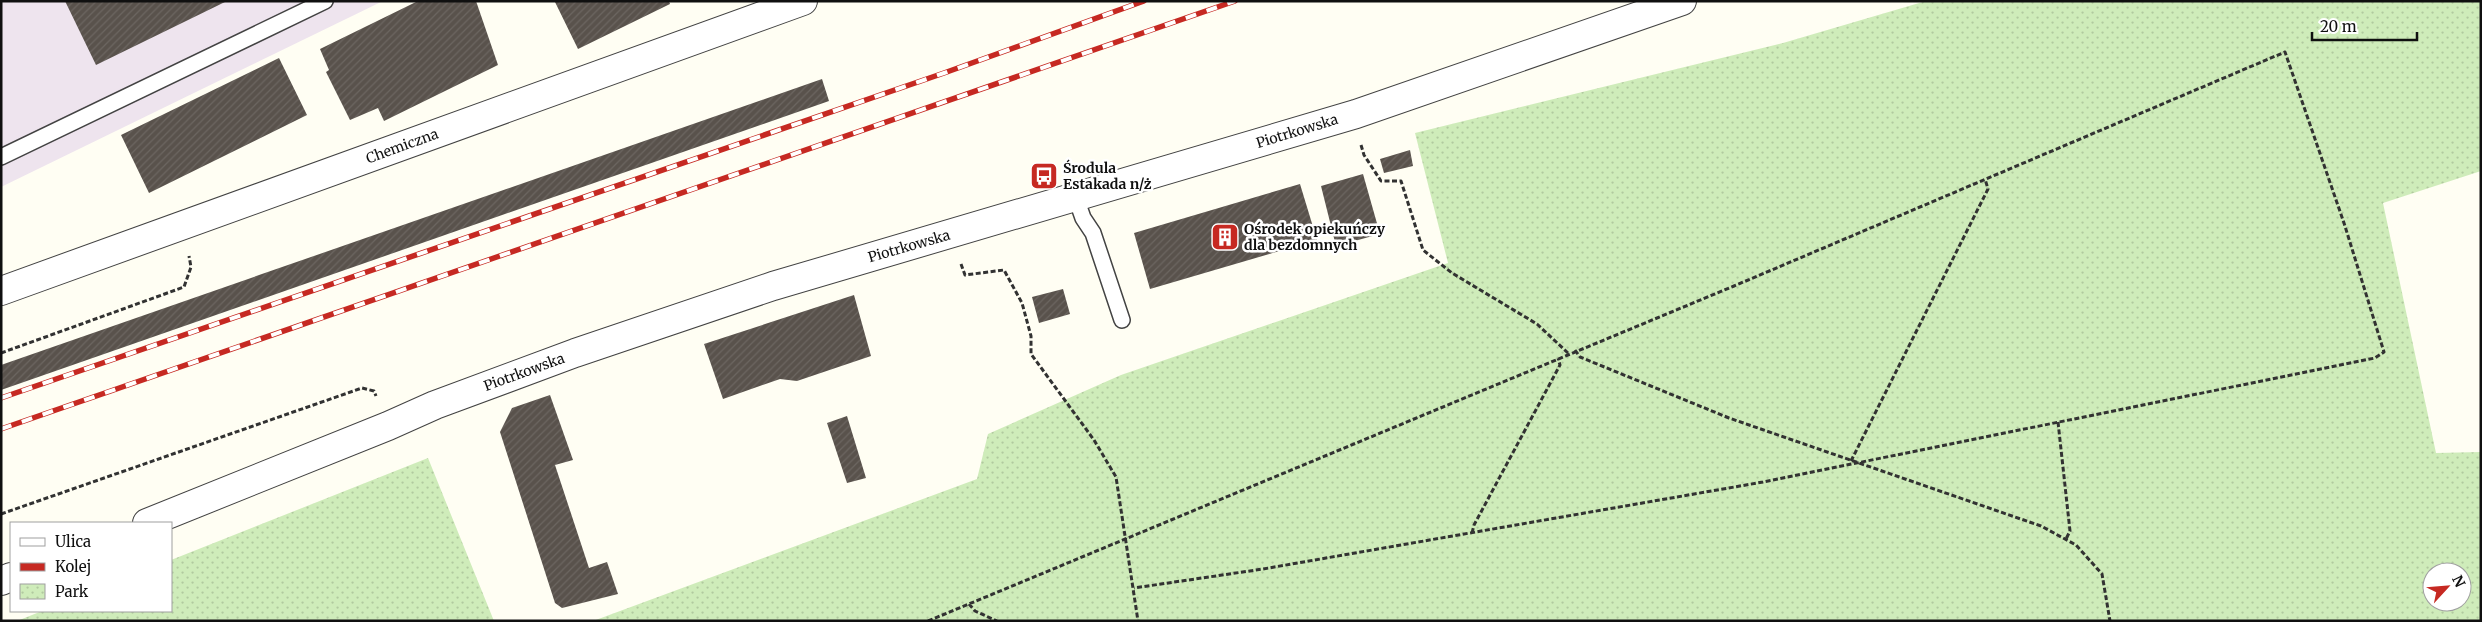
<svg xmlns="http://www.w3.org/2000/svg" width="2482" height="622" font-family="Merriweather,serif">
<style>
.industrial{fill:#eee4ee}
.park{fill:url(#park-dots);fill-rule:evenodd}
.building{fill:url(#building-hatch)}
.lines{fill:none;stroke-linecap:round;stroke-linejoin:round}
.service-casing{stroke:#434343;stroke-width:18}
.minor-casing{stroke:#434343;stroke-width:30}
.tertiary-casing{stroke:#434343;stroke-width:30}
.path{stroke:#323232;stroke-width:3;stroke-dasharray:5 2.5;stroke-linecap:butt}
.service{stroke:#fff;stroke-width:15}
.minor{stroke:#fff;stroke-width:28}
.tertiary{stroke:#fff;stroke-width:28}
.rail-casing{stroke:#c62922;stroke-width:5.5}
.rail{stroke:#fff;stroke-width:4;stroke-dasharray:11;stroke-linecap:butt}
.labels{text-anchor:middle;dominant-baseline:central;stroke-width:5;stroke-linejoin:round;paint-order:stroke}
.street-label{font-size:14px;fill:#101010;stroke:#fff}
.poi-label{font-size:14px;font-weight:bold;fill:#101010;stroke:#fff;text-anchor:start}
</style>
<defs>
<pattern id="park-dots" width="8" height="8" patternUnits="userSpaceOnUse" patternTransform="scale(1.25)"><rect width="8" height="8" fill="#cfecba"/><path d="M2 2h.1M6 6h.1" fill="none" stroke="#b1c99f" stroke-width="1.8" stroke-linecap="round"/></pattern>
<pattern id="building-hatch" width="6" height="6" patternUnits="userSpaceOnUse" patternTransform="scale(1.25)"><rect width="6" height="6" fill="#59524c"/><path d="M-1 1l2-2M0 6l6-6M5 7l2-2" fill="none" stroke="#6c6661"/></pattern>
</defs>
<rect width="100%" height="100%" fill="#fffef3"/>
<!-- industrial -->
<path class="industrial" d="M1,1H383L1,187Z"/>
<!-- park -->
<path class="park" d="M1926,1H2481V171L2383,203L2436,453L2481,452V621H593L977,479L988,434L1121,375L1448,263L1415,133L1783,43ZM2432,572H2462V602H2432Z
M428,458L494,621H17L42,611H171V560Z"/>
<!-- building -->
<path class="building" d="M65,1H227L96,65Z
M418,1H476L498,65L384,121L378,108L350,120L326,72L329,70L320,49Z
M557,1H669L670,4L578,49L555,2Z
M279,58L307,115L149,193L121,135Z
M822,79L829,101L1,390V365Z
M1410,150L1413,166L1384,173L1380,159Z
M1363,174L1380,234L1336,246L1321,186Z
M1300,184L1317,240L1150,289L1134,233Z
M1063,289L1070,314L1039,323L1032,297Z
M854,295L871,356L797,381L780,379L723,399L704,344Z
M550,395L573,460L555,465L589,568L607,562L618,594L562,608L555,603L500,432L512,408Z
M847,416L866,478L847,483L827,423Z"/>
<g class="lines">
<!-- service casing -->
<g class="service-casing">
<path id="service" d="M1,157L325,1
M1076,198L1083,218L1093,233L1122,320"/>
</g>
<!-- minor casing -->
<g class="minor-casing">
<path id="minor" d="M1,291L803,1"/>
</g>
<!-- tertiary casing -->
<g class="tertiary-casing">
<path id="tertiary" d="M147,523L388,426L435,405L575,353L773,286L1356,114L1682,1
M1,581L11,577"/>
</g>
<!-- path -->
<path class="path" d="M1361,145L1364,155L1381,181H1401L1423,250L1452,273L1537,324L1568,353
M961,264L965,275L1004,270L1022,303L1031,336V354L1094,440L1116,477L1138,621
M1575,350L1580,357L1729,418L2041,526L2076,545L2102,574L2110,621
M1,353L184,287L191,267L189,256
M2058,422L2070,531L2066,539
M1851,461L1988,189L1985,179
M1,514L362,388L374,391L376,396
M1472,533L1474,525L1560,365L1558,358
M969,604L975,611L997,621
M928,621L1734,286L2285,52L2344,223L2384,352L2375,358L1763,482L1263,569L1134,588"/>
<!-- service -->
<use href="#service" class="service"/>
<!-- minor -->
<use href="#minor" class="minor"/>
<!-- tertiary -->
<use href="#tertiary" class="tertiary"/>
<!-- rail casing -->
<g class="rail-casing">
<path id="rail" d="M1,398L944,73L1144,1
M1,429L1235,1"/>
</g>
<!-- rail -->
<use href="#rail" class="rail"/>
</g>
<!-- icons -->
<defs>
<g id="bus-square" transform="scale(1.4375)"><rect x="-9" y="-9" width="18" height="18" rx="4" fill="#c62922" stroke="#fff"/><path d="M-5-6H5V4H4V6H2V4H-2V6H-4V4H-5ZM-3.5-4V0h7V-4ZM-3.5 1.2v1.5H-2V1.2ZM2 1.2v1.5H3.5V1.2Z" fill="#fff"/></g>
<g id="building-square" transform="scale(1.4375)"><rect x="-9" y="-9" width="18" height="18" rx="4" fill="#c62922" stroke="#fff"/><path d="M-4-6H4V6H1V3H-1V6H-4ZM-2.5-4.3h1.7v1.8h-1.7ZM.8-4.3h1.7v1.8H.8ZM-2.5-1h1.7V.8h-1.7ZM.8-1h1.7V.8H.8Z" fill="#fff"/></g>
</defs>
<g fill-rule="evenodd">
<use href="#bus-square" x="1044" y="176"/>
<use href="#building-square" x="1225" y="237"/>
</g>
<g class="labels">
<!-- street labels -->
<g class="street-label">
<text transform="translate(1297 131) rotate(-17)">Piotrkowska</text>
<text transform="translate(402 146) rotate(-20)">Chemiczna</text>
<text transform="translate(909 246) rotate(-16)">Piotrkowska</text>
<text transform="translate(524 372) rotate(-20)">Piotrkowska</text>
</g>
<!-- poi labels -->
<g class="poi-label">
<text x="1063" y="168">Środula<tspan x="1063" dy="16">Estakada n/ż</tspan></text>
<text x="1244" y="229">Ośrodek opiekuńczy<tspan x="1244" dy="16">dla bezdomnych</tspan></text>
</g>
</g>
<!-- border -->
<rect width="2482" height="622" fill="none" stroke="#101010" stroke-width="5"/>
<!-- legend -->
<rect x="10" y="522" width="162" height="90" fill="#ffffff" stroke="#9f9f9f"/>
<rect x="20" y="538" width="25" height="8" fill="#ffffff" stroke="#9f9f9f"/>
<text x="55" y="547" font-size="15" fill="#101010">Ulica</text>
<rect x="20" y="563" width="25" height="8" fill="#c62922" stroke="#9f9f9f"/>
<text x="55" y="572" font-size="15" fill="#101010">Kolej</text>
<rect x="20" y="584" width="25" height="15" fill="url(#park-dots)" stroke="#9f9f9f"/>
<text x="55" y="597" font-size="15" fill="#101010">Park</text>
<!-- north arrow -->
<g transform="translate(2447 587) rotate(64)"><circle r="24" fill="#ffffff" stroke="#9f9f9f"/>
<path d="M0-4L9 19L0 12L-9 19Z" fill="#c62922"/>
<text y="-8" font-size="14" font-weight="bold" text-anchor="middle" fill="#101010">N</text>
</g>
<!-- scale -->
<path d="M2312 32v8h105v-8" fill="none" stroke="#101010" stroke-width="2.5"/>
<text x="2320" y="32" font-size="15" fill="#101010" stroke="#ffffff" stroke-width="4" paint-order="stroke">20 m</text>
</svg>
